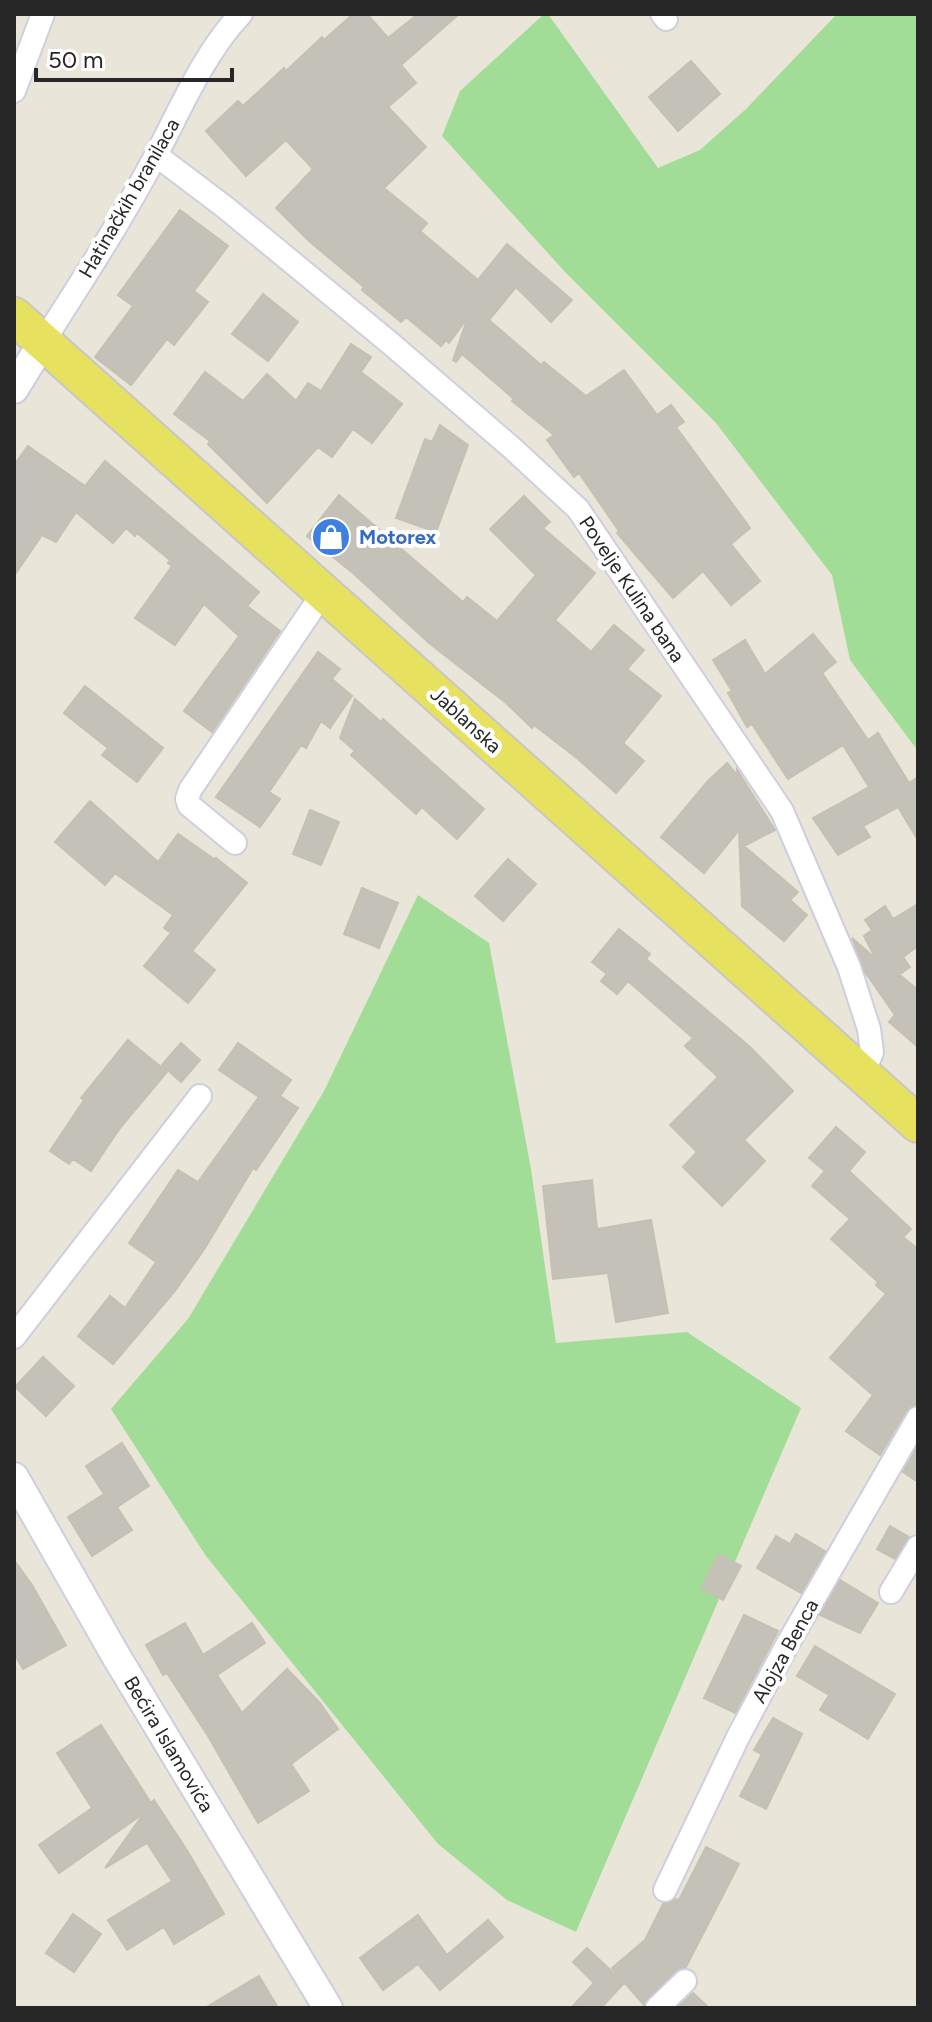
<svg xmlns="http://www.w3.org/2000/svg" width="932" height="2022" font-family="Figtree,sans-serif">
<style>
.green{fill:#a2dd98}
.building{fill:#c4c1b9;stroke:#c4c1b3;stroke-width:2}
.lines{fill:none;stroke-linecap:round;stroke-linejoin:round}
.minor-casing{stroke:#cecedf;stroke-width:26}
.tertiary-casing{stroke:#cecedf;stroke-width:32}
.primary-casing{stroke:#c7c7c7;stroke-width:40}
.minor{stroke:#fff;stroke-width:22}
.tertiary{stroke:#fff;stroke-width:28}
.primary{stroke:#e7e160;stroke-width:36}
.labels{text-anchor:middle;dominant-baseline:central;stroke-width:8;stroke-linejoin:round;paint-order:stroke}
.street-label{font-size:20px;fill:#272727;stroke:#fff}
.shop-label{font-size:20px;font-weight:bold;fill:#366cbe;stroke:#fff;text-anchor:start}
</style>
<rect width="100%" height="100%" fill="#e9e5d9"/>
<!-- green -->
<path class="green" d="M544,14H548L658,168L700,150L746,109L837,14H918V751L850,660L832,575L716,423L565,272L442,136L460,91Z
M418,895L489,943L531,1169L556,1343L687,1332L801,1408L576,1932L507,1900L438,1844L206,1556L111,1409L188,1319L324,1091Z"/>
<!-- building -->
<path class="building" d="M353,14H367L388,38L418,14H459L401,65L416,83L388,107L426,147L384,188L427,223L420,231L478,280L507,244L572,300L551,322L516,287L489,320L541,365L544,362L586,396L624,370L657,415L671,405L684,422L676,427L750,528L731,544L760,581L731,605L703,571L673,598L617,533L619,531L579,473L574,477L547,440L554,435L512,401L514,399L462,354L456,362L453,360L468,317L449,343L446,340L441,346L406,317L401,322L362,290L364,287L309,241L276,208L313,169L286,140L246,176L206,131L238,101L243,106L284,68L286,71L322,37L324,40Z
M691,61L720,94L678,131L649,97Z
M180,210L228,246L194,291L208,302L174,345L167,339L131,385L95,357L133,306L118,295Z
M263,294L298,322L268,361L232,334Z
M351,344L371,357L361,372L402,404L372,443L353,429L332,457L318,447L267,503L208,444L210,441L174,414L205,372L243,401L267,374L296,401L308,383L321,391Z
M440,425L468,445L436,532L396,518L425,439L432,442Z
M28,446L85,486L105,461L259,592L247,606L280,631L212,732L184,711L239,636L204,604L175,645L135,618L172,566L168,563L170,560L137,533L135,536L126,528L113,543L76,512L56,542L42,535L14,576V465Z
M339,495L463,602L467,597L497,621L536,575L490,529L524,496L550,522L543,528L595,573L555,620L591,652L614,625L644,650L627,669L661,696L623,743L644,761L616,793L578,759L534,725L532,728L506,703L429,643L353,573L307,536Z
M813,634L836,662L822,673L868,740L878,733L909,783L918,777V840L898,807L863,826L870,837L838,855L813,818L869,787L843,745L788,779L752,724L747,727L728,693L732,691L713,660L745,640L765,674Z
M318,652L340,669L332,679L352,696L330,728L321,721L306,748L301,745L269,792L280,799L260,827L216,797Z
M85,686L163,748L137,782L102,755L108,748L64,713Z
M355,699L381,722L383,719L484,809L457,839L422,807L416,814L351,755L355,751L340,738Z
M727,763L737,775V770L775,830L744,846L798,892L790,900L807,915L784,941L742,906L739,830L704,873L661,837L707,782Z
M90,801L158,862L178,834L214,859L216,858L247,883L192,951L215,970L188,1003L144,966L171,933L164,928L173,915L115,873L105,885L55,842Z
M310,810L339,822L321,865L293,854Z
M508,859L536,884L503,921L475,896Z
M362,888L398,903L379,948L344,934Z
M918,904V946L903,957L910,967L897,976H901L918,990V1047L889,1022L895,1015L865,972L852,938L876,959L864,936L872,930L865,920L885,906L893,919Z
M619,929L650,954L646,959L749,1046L793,1091L744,1140L765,1161L722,1206L683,1167L697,1152L670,1125L718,1077L685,1046L693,1038L628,981L617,994L601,981L607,974L592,962Z
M128,1040L167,1072L120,1128L91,1171L73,1159L69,1164L50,1151L84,1100L81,1098Z
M181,1043L200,1060L181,1082L162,1065Z
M238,1043L291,1080L280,1096L298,1108L256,1170L253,1168L205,1248L175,1291L113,1364L78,1336L110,1296L125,1308L156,1262L129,1243L178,1170L198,1182L259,1097L219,1070Z
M836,1127L865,1152L849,1171L911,1229L903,1237L918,1249V1404L906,1411L880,1455L846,1431L873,1395L830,1358L886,1294L876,1285L878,1282L831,1239L850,1219L812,1186L825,1171L809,1158Z
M592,1180L597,1229L651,1220L668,1313L616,1322L608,1273L553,1279L543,1186Z
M43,1357L74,1386L46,1416L15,1387Z
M122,1443L149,1486L117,1507L132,1530L92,1556L68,1517L104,1494L86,1466Z
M918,1446V1482L903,1472Z
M890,1526L909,1537L895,1559L877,1549Z
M796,1534L825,1551L801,1593L757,1568L776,1536L790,1544Z
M719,1554L741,1566L723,1600L701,1588Z
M14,1560L32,1585L66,1645L23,1669L14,1653Z
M840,1580L878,1603L860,1633L820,1615Z
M744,1615L778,1631L735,1713L704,1698Z
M185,1623L203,1655L252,1623L265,1643L217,1675L242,1713L287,1669L320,1703L338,1729L291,1764L309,1791L258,1823L208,1736L167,1673L163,1675L146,1645Z
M815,1646L895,1694L868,1739L820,1710L829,1695L797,1676Z
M773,1718L802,1734L766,1809L740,1796L762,1754L754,1750Z
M101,1725L151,1803L154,1800L188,1852L224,1914L174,1944L164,1927L127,1950L108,1920L172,1881L147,1843L105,1868L144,1813L59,1873L39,1845L92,1808L57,1753Z
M706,1847L739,1864L686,1967L675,1971L644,2005L612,1968L645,1940L663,1904L676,1899L679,1900Z
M73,1914L101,1934L74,1972L46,1953Z
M418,1915L447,1955L488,1920L503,1937L440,1990L418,1964L383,1990L360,1958Z
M587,1948L624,1983L601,2008H571L594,1983L573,1962Z
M259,1976L278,2008H205Z
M693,1993L709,2008H677Z"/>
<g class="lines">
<!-- minor casing -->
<g class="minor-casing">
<path id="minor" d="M662,14L666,19
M14,91L43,14
M156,155L226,208L390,343L512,448L578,509L782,811L849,967L869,1029L872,1052L863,1075
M43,342C82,281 121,221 155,157C179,112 205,51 241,14
M235,843L189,805L187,799L190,790L323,593
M14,1337L200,1096
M891,1592L918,1547
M665,1890L738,1737L787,1645L918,1418
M657,2008L685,1981"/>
</g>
<!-- tertiary casing -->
<g class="tertiary-casing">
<path id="tertiary" d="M14,389L43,342
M14,1477L116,1656L328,2008"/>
</g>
<!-- primary casing -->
<g class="primary-casing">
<path id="primary" d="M14,316L918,1124"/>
</g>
<!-- minor -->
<use href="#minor" class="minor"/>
<!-- tertiary -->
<use href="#tertiary" class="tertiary"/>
<!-- primary -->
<use href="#primary" class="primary"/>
</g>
<!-- icons -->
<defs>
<g id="shop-disc" transform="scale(2)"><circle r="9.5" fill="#3f7fe0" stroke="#fff"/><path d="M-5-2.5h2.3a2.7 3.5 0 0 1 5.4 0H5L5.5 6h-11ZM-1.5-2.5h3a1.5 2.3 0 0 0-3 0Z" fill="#fff"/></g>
</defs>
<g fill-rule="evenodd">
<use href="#shop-disc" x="331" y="537"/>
</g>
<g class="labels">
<!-- street labels -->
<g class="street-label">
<text transform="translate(129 198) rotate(-60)">Hatinačkih branilaca</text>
<text transform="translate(632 589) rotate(56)">Povelje Kulina bana</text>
<text transform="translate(466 720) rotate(42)">Jablanska</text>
<text transform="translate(785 1651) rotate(-61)">Alojza Benca</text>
<text transform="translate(169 1744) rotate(59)">Bećira Islamovića</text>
</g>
<!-- shop labels -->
<g class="shop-label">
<text x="359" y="537">Motorex</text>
</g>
</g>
<!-- border -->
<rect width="932" height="2022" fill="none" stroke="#272727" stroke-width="32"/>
<!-- scale -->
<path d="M36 68v12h196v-12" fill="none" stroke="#272727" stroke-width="4"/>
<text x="48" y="68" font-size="24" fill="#272727" stroke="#ffffff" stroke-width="6" paint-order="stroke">50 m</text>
</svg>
